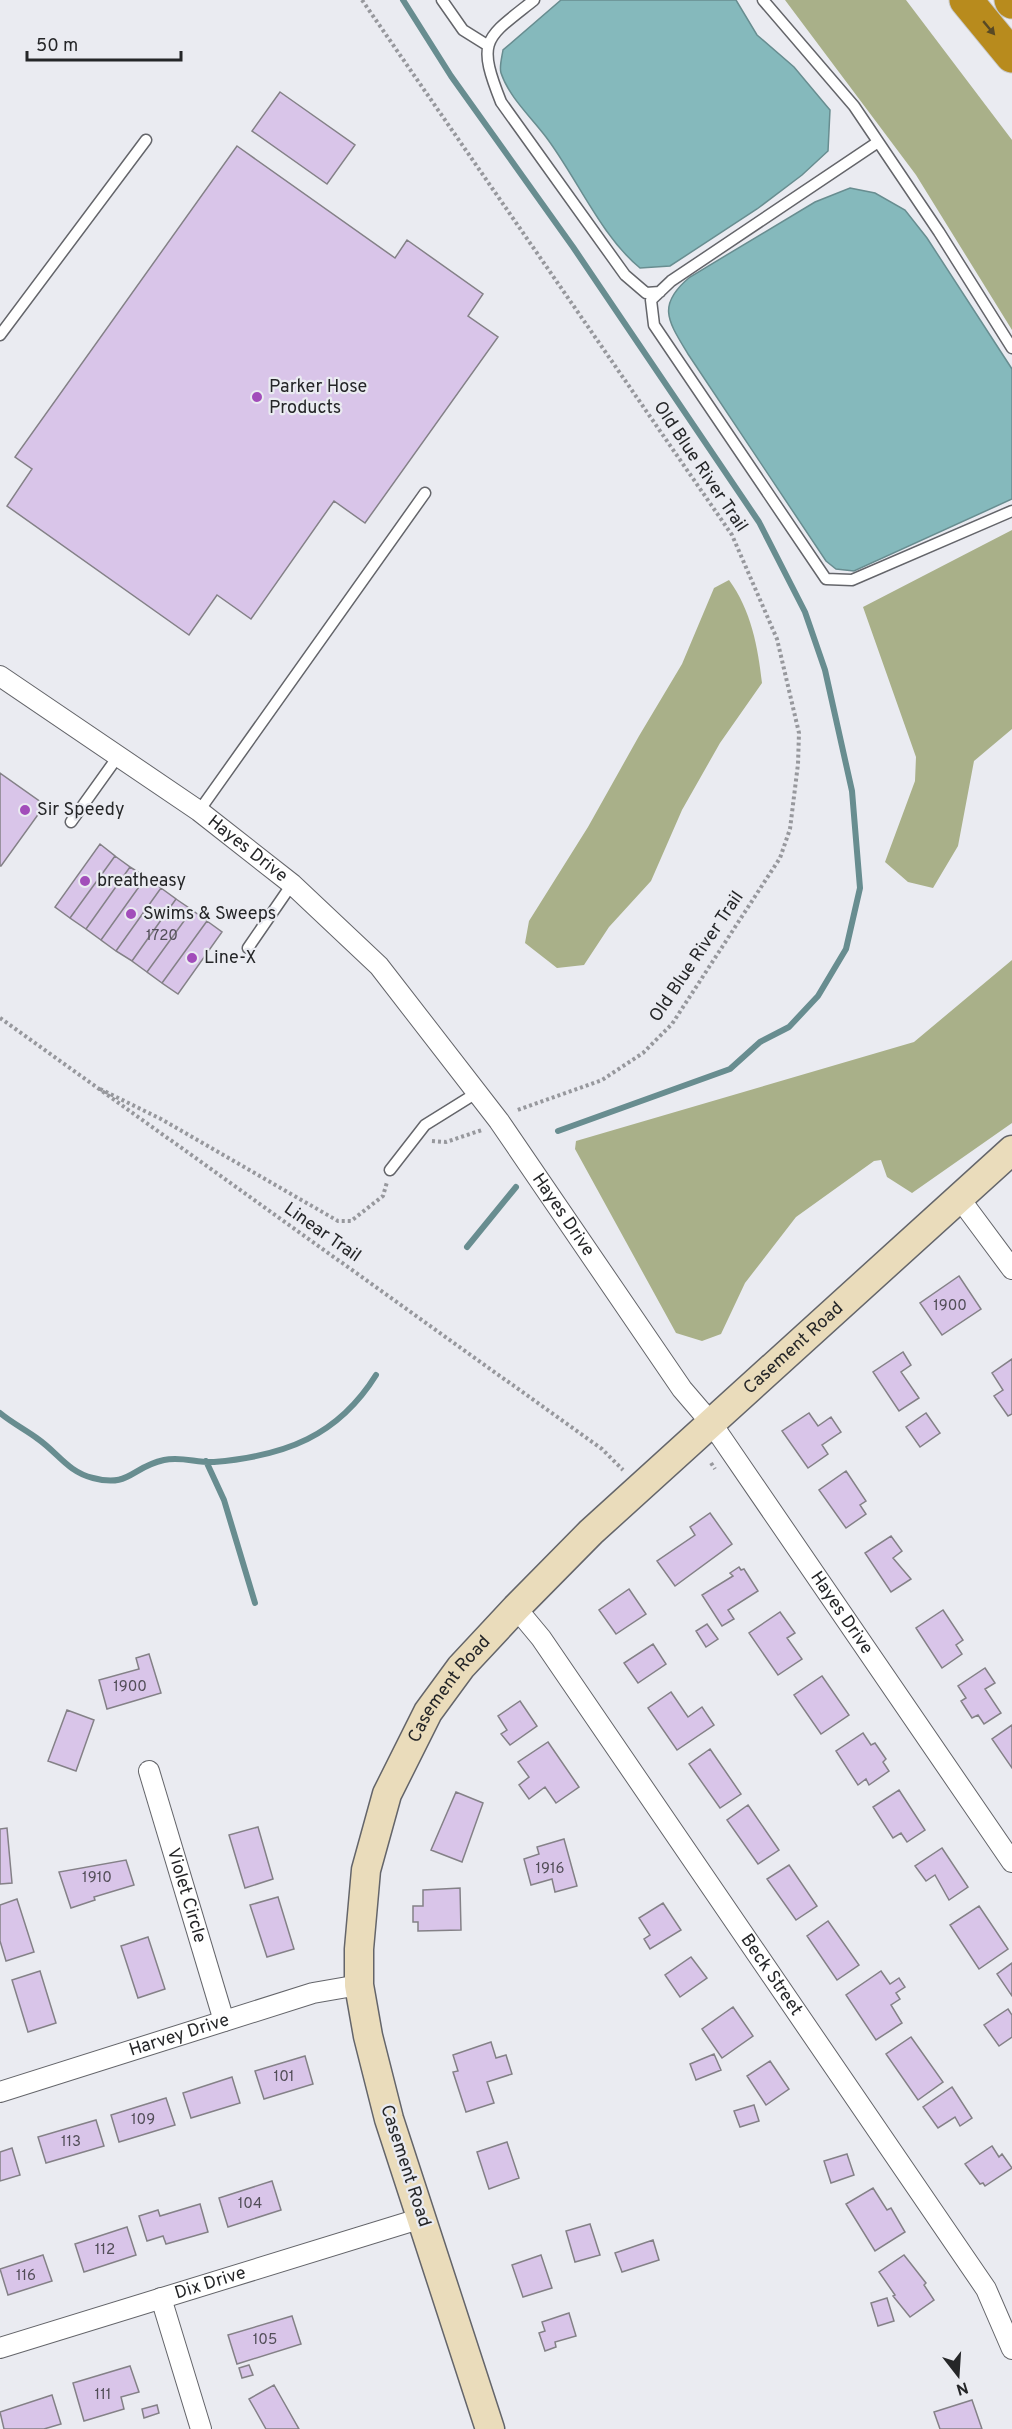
<svg xmlns="http://www.w3.org/2000/svg" width="1012" height="2429" font-family="Overpass,sans-serif">
<style>
.forest{fill:#a9b089}
.water{fill:#85b9bc;stroke:#688d90;stroke-width:1.5}
.lines{fill:none;stroke-linecap:round;stroke-linejoin:round}
.stream{stroke:#688d90;stroke-width:6}
.building{fill:#d9c5e9;stroke:#848187;stroke-width:1.5}
.lane-casing{stroke:#64656a;stroke-width:13}
.street-casing{stroke:#64656a;stroke-width:22}
.secondary-casing{stroke:#64656a;stroke-width:31}
.highway-casing{stroke:#c6c7c7;stroke-width:35}
.path{stroke:#97989d;stroke-width:4;stroke-dasharray:3 3;stroke-linecap:butt}
.lane{stroke:#fff;stroke-width:10}
.street{stroke:#fff;stroke-width:20}
.secondary{stroke:#eadcbb;stroke-width:28}
.highway{stroke:#b88b1d;stroke-width:33}
.oneway{fill:#584924}
.poi-dot{fill:#a24dba;stroke:#eaebf1;stroke-width:2}
.labels{text-anchor:middle;dominant-baseline:central;stroke-width:4.5;stroke-linejoin:round;paint-order:stroke}
.number-label{font-size:15px;fill:#524e58}
.poi-label{font-size:18px;fill:#252628;stroke:#eaebf1;text-anchor:start}
.street-label{font-size:18px;fill:#252628;stroke:#eaebf1}
</style>
<rect width="100%" height="100%" fill="#eaebf1"/>
<!-- forest -->
<path class="forest" d="M785,0H906L1012,140V330L916,175Z
M1012,530V729L974,761L958,846L933,888L908,882L885,862L915,781L916,757L863,607Z
M729,580C751,610 758,647 762,683L720,743L682,810L651,881L609,927L584,965L557,968L525,943L529,921L588,827L639,736L682,664L714,588Z
M1012,960V1123L912,1193L887,1177L881,1160L874,1161L796,1217L745,1283L721,1334L702,1341L676,1333L575,1149L576,1141L914,1042Z"/>
<!-- water -->
<path class="water" d="M561,0H736L757,35L794,67L830,110L828,151L802,175L757,209L670,266L640,268C601,236 577,178 546,137C531,117 509,97 501,73C499,67 502,57 503,50Z
M850,188L875,193L905,210L927,238L1012,369V499L854,571L836,569L826,561L688,354C668,321 656,305 690,277L815,202Z"/>
<g class="lines">
<!-- stream -->
<path class="stream" d="M403,0L451,76L573,247L759,522L805,612L825,670L852,791L860,888L846,949L818,996L789,1027L760,1042L730,1069L558,1131
M467,1247L516,1187
M0,1413C12,1423 26,1430 38,1439C58,1453 68,1472 93,1478C130,1488 131,1467 164,1460C181,1456 197,1463 214,1462C285,1456 338,1436 376,1375
M206,1461L224,1500L255,1603"/>
</g>
<!-- building -->
<path class="building" d="M280,92L355,145L327,184L252,131Z
M237,146L395,258L407,240L483,294L468,316L498,337L365,523L334,501L251,619L217,595L189,635L7,506L32,469L15,457Z
M0,773L45,805L1,866H0Z
M100,844L115,856L70,918L55,907Z
M115,856L130,867L86,929L70,918Z
M130,867L146,877L101,940L86,929Z
M146,877L161,888L116,951L101,940Z
M161,888L176,899L132,961L116,951Z
M176,899L192,910L147,972L132,961Z
M192,910L207,921L162,983L147,972Z
M207,921L222,932L178,994L162,983Z
M959,1276L981,1309L942,1335L920,1303Z
M903,1352L911,1365L901,1372L919,1398L899,1411L873,1372Z
M1012,1359V1414L1008,1416L994,1396L1003,1390L992,1373Z
M809,1413L818,1426L831,1417L841,1432L822,1445L828,1454L808,1468L782,1431Z
M926,1413L940,1433L920,1447L906,1427Z
M846,1471L866,1501L860,1505L866,1514L846,1528L819,1490Z
M710,1513L732,1544L675,1586L657,1561L695,1535L690,1527Z
M891,1536L902,1551L893,1558L911,1579L891,1592L865,1553Z
M739,1567L741,1570L744,1569L758,1591L728,1610L734,1619L722,1626L702,1595L733,1576L730,1573Z
M629,1589L646,1614L616,1634L599,1610Z
M943,1610L963,1640L956,1645L962,1654L942,1668L916,1628Z
M780,1612L795,1633L787,1638L802,1659L778,1675L749,1633Z
M707,1624L718,1639L706,1647L696,1631Z
M653,1644L666,1664L638,1683L624,1663Z
M149,1654L161,1693L107,1709L99,1680L139,1669L136,1658Z
M985,1668L995,1683L985,1689L1001,1713L984,1724L978,1715L972,1718L961,1701L966,1698L958,1686Z
M822,1676L849,1715L821,1734L794,1695Z
M671,1692L688,1717L702,1707L714,1725L677,1750L648,1708Z
M520,1701L537,1726L510,1745L501,1734L507,1730L498,1716Z
M67,1710L94,1720L76,1771L48,1761Z
M1012,1725V1768L992,1739Z
M863,1733L871,1745L875,1743L886,1759L883,1762L889,1771L869,1785L866,1779L858,1785L836,1751Z
M548,1742L579,1787L556,1803L545,1787L529,1799L519,1785L529,1777L518,1762Z
M710,1749L741,1794L720,1808L689,1764Z
M899,1790L925,1830L907,1842L901,1833L893,1838L873,1807Z
M456,1792L483,1803L462,1862L431,1850Z
M748,1805L779,1850L758,1864L727,1820Z
M258,1827L273,1879L245,1888L229,1835Z
M7,1828L12,1883L0,1884V1829Z
M564,1839L577,1886L555,1892L552,1879L531,1885L524,1859L539,1854L537,1847Z
M942,1848L968,1887L949,1900L935,1875L926,1881L915,1866Z
M126,1860L134,1885L94,1897L95,1900L71,1908L59,1872Z
M789,1865L817,1906L796,1920L767,1879Z
M460,1888L461,1930L418,1931V1922H413V1906H423V1890Z
M278,1897L294,1949L267,1957L250,1905Z
M17,1899L34,1952L6,1961L0,1941V1905Z
M663,1903L681,1930L650,1949L644,1939L650,1935L639,1918Z
M979,1906L1008,1949L979,1969L950,1925Z
M828,1921L859,1965L837,1980L807,1936Z
M148,1937L165,1989L138,1998L121,1946Z
M691,1957L707,1978L680,1997L665,1975Z
M1012,1963V1996L997,1974Z
M40,1971L56,2023L28,2032L12,1980Z
M881,1971L890,1984L899,1978L905,1987L896,1993L900,1999L891,2005L902,2023L876,2040L846,1995Z
M733,2007L753,2036L722,2058L702,2029Z
M1008,2009L1012,2015V2037L999,2046L984,2025Z
M911,2037L943,2082L918,2100L886,2054Z
M491,2042L496,2058L506,2055L512,2074L487,2082L494,2103L466,2112L453,2072L458,2071L453,2055Z
M714,2054L721,2070L696,2080L690,2064Z
M305,2056L313,2084L264,2099L255,2071Z
M770,2061L789,2089L766,2105L747,2076Z
M232,2077L240,2103L191,2118L183,2093Z
M952,2087L972,2118L960,2126L955,2117L938,2128L923,2107Z
M166,2098L175,2125L119,2142L111,2115Z
M754,2105L759,2121L740,2127L734,2111Z
M96,2120L104,2146L46,2163L38,2137Z
M507,2142L519,2178L489,2189L477,2152Z
M992,2146L999,2157L1002,2154L1012,2168L985,2186L983,2183L980,2184L965,2164Z
M12,2148L20,2175L0,2181V2152Z
M847,2154L854,2175L831,2183L824,2161Z
M272,2181L281,2210L228,2227L219,2198Z
M873,2188L887,2210L891,2208L905,2232L875,2251L846,2204Z
M200,2204L208,2232L166,2244L163,2236L147,2241L139,2216L158,2210L160,2216Z
M590,2224L600,2255L575,2262L566,2231Z
M127,2227L136,2255L84,2272L75,2244Z
M653,2240L659,2260L622,2272L615,2253Z
M43,2255L52,2281L8,2295L0,2269Z
M541,2255L552,2288L523,2297L512,2265Z
M904,2255L926,2283L924,2285L934,2300L910,2317L893,2296L895,2295L879,2272Z
M887,2298L894,2321L878,2326L871,2303Z
M569,2313L576,2336L555,2342L556,2347L545,2351L539,2333L545,2331L542,2322Z
M292,2316L301,2344L237,2364L228,2335Z
M249,2365L253,2375L242,2378L239,2368Z
M130,2366L139,2392L121,2397L124,2409L84,2421L73,2383Z
M274,2385L299,2429H266L249,2399Z
M52,2395L61,2424L44,2429H4L0,2412Z
M972,2400L982,2429H940L934,2412Z
M157,2405L159,2413L144,2418L142,2409Z"/>
<g class="lines">
<!-- lane casing -->
<g class="lane-casing">
<path id="lane" d="M442,0L463,30L487,45
M534,0C485,39 476,39 501,102L625,275L646,293L660,292
M763,0L854,106L939,232L1012,348
M878,142L671,281L651,300L654,325L826,579L852,580L1012,511
M0,335L146,140
M199,811L425,493
M71,822L119,755
M248,948L292,884
M390,1170L425,1125L478,1092"/>
</g>
<!-- street casing -->
<g class="street-casing">
<g id="street">
<path id="s1" d="M0,676L199,811L292,884L379,966L499,1121L682,1389L712,1424L1012,1862"/>
<path d="M960,1199L1012,1269"/>
<path id="s2" d="M516,1608L541,1638L986,2289L1012,2349"/>
<path id="s3" d="M149,1771L224,2021"/>
<path id="s4" d="M0,2092L313,1993L359,1985"/>
<path d="M161,2298L201,2429"/>
<path id="s5" d="M0,2348L422,2218"/>
</g>
</g>
<!-- secondary casing -->
<g class="secondary-casing">
<g id="secondary">
<path id="s6" d="M490,2429L389,2119L368,2036L359,1985V1949L366,1870L387,1794L428,1712L461,1667L516,1608L591,1532L1012,1150"/>
</g>
</g>
<!-- highway casing -->
<g class="highway-casing">
<path id="highway" d="M966,0L1012,56
M1011,0L1012,2"/>
</g>
<!-- path -->
<path class="path" d="M362,0L732,535L777,639L799,733L798,764L790,829L780,858L672,1024L643,1053L602,1080L515,1111
M0,1018L602,1449L623,1470
M100,1089L161,1119L338,1221H351L383,1196L387,1182
M432,1141L446,1142L482,1130
M711,1463L715,1469"/>
<!-- lane -->
<use href="#lane" class="lane"/>
<!-- street -->
<use href="#street" class="street"/>
<!-- secondary -->
<use href="#secondary" class="secondary"/>
<!-- highway -->
<use href="#highway" class="highway"/>
</g>
<!-- one-way arrows -->
<defs><path id="oneway-solid" d="M-6-.8H1V-3.2L6.5 0L1 3.2V.8H-6Z" transform="scale(1.5)"/></defs>
<use class="oneway" href="#oneway-solid" transform="translate(989 28) rotate(50)"/>
<!-- markers -->
<g class="poi-dot">
<circle cx="257" cy="397" r="6"/>
<circle cx="25" cy="810" r="6"/>
<circle cx="85" cy="881" r="6"/>
<circle cx="131" cy="914" r="6"/>
<circle cx="192" cy="958" r="6"/>
</g>
<g class="labels">
<!-- number labels -->
<g class="number-label">
<text x="162" y="936">1720</text>
<text x="950" y="1306">1900</text>
<text x="130" y="1687">1900</text>
<text x="550" y="1869">1916</text>
<text x="97" y="1878">1910</text>
<text x="284" y="2077">101</text>
<text x="143" y="2120">109</text>
<text x="71" y="2142">113</text>
<text x="250" y="2204">104</text>
<text x="105" y="2250">112</text>
<text x="26" y="2276">116</text>
<text x="265" y="2340">105</text>
<text x="103" y="2395">111</text>
</g>
<!-- poi labels -->
<g class="poi-label">
<text x="269" y="387">Parker Hose<tspan x="269" dy="21">Products</tspan></text>
<text x="37" y="810">Sir Speedy</text>
<text x="97" y="881">breatheasy</text>
<text x="143" y="914">Swims &amp; Sweeps</text>
<text x="204" y="958">Line-X</text>
</g>
<!-- street labels -->
<g class="street-label">
<text transform="translate(700 467) rotate(56)">Old Blue River Trail</text>
<text stroke="none"><textPath href="#s1" startOffset="302">Hayes Drive</textPath></text>
<text transform="translate(697 957) rotate(-56)">Old Blue River Trail</text>
<text stroke="none"><textPath href="#s1" startOffset="788">Hayes Drive</textPath></text>
<text transform="translate(322 1233) rotate(35)">Linear Trail</text>
<text stroke="none"><textPath href="#s6" startOffset="1266">Casement Road</textPath></text>
<text stroke="none"><textPath href="#s1" startOffset="1274">Hayes Drive</textPath></text>
<text stroke="none"><textPath href="#s6" startOffset="780">Casement Road</textPath></text>
<text stroke="none"><textPath href="#s3" startOffset="130">Violet Circle</textPath></text>
<text stroke="none"><textPath href="#s2" startOffset="447">Beck Street</textPath></text>
<text stroke="none"><textPath href="#s4" startOffset="188">Harvey Drive</textPath></text>
<text transform="translate(405 2166) rotate(72)">Casement Road</text>
<text stroke="none"><textPath href="#s5" startOffset="220">Dix Drive</textPath></text>
</g>
</g>
<!-- north arrow -->
<g transform="translate(958 2375) rotate(163)" stroke="#eaebf1" stroke-width="4.5" paint-order="stroke">
<path d="M0-4.5L10 22L0 15L-10 22Z" fill="#252628"/>
<text y="-9" font-size="16" font-weight="bold" text-anchor="middle" fill="#252628">N</text>
</g>
<!-- scale -->
<path d="M27 51v9h154v-9" fill="none" stroke="#252628" stroke-width="3"/>
<text x="36" y="51" font-size="18" fill="#252628" stroke="#eaebf1" stroke-width="4.5" paint-order="stroke">50 m</text>
</svg>
